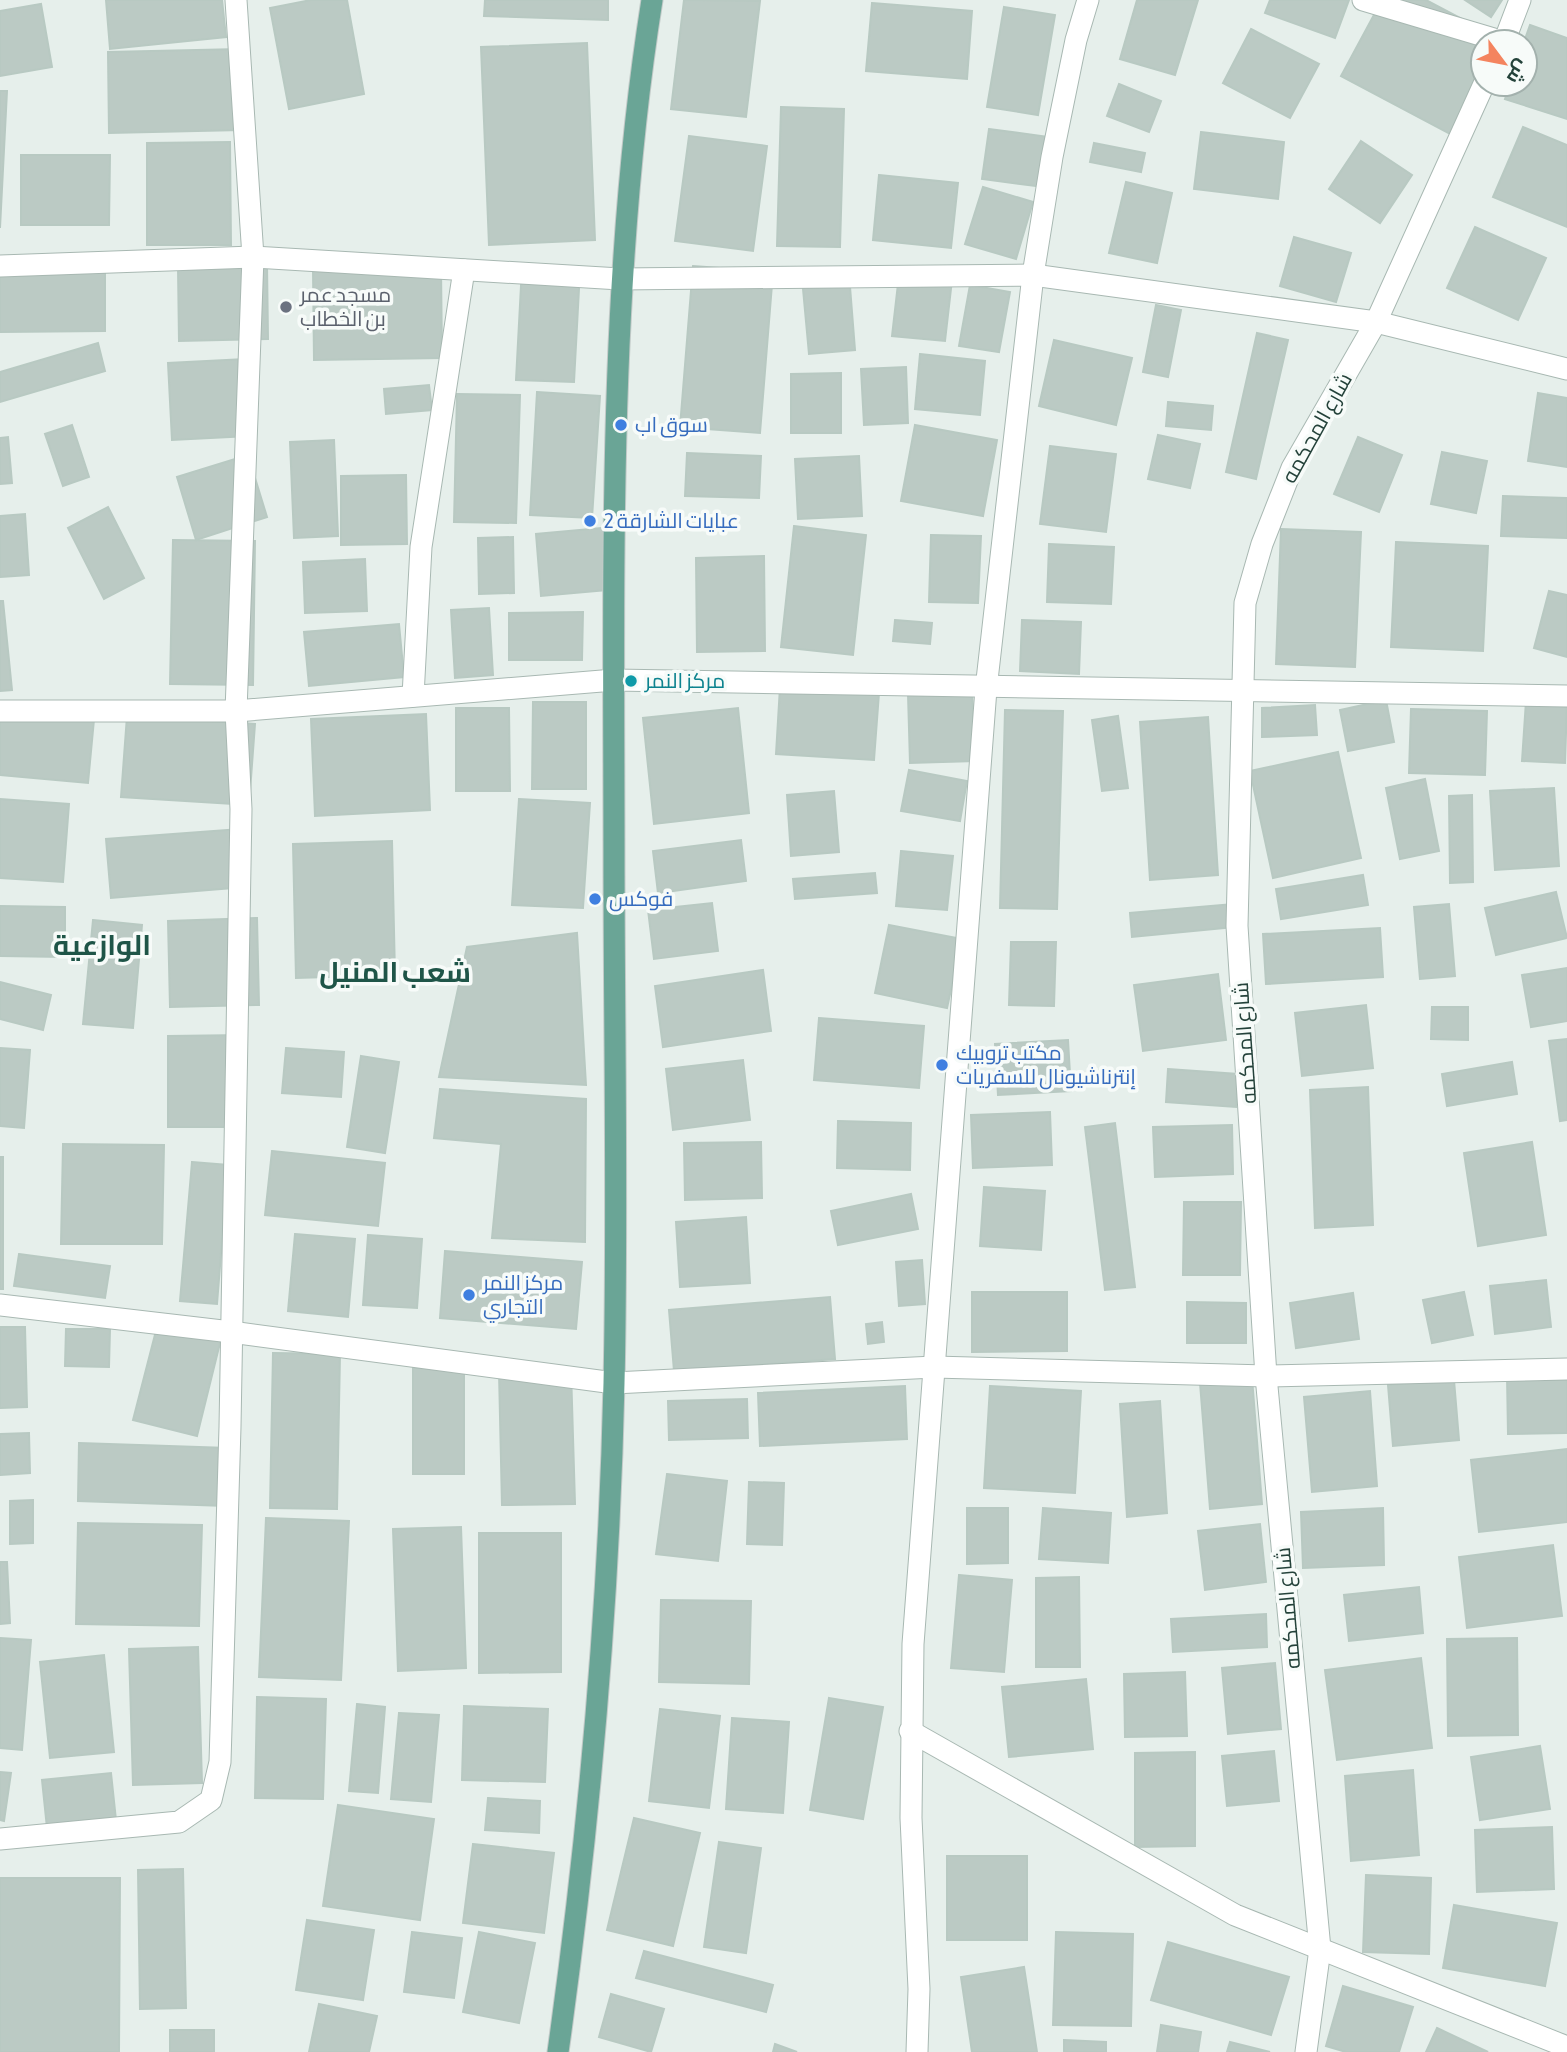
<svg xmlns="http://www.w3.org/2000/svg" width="1567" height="2052" font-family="'Asap Condensed',Cairo,sans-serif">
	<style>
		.building { fill: #bbcac4; stroke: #b8c9c2; stroke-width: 2 }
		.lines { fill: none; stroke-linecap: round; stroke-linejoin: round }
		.street-casing { stroke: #a8b8b2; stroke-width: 23 }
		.primary-casing { stroke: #c2cac8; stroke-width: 23 }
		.street { stroke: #fff; stroke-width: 21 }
		.primary { stroke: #6aa596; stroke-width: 21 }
		.worship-dot { fill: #6b7280; stroke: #f7fbf9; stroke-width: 2.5 }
		.shop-dot { fill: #3f7fe0; stroke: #f7fbf9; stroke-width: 2.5 }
		.culture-dot { fill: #0f9aa8; stroke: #f7fbf9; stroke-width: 2.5 }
		.labels { text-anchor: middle; stroke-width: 7; stroke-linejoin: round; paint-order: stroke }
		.worship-label { font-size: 21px; fill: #5b616d; stroke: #f7fbf9; text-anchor: start }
		.shop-label { font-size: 21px; fill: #366cbe; stroke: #f7fbf9; text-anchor: start }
		.street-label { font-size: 21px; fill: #24423a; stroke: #f7fbf9 }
		.culture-label { font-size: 21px; fill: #0d838f; stroke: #f7fbf9; text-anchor: start }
		.district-label { font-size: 28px; font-weight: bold; fill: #1f5548; stroke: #f7fbf9 }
	</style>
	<rect width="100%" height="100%" fill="#e6efeb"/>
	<!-- building -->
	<g class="building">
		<path d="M106 0H222L226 37 110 49Z"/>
		<path d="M311 0H347L364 94 289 109 270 8Z"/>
		<path d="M485 0H608V20L484 16Z"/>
		<path d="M684 0 760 1 746 117 671 109Z"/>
		<path d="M1137 0H1198L1175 75 1120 59Z"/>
		<path d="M1270 0H1349L1335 38 1265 13Z"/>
		<path d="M1382 0H1426L1502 40 1483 42V76L1452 135 1341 76Z"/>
		<path d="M1465 0H1502L1491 17Z"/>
		<path d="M872 3 972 11 967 79 866 71Z"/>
		<path d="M41 4 52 67 0 76V11Z"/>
		<path d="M1004 7 1055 15 1038 115 987 107Z"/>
		<path d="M1530 25 1567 38V119L1505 99 1510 84H1525L1524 42Z"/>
		<path d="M1251 29 1319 64 1290 118 1223 83Z"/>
		<path d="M587 43 595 240 489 245 481 47Z"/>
		<path d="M240 49 241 130 109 133 108 52Z"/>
		<path d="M1119 84 1161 101 1149 132 1107 116Z"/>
		<path d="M0 91H7L0 228Z"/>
		<path d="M781 107 844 109 840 247 777 246Z"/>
		<path d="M1523 127 1567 145V227L1493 197Z"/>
		<path d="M989 129 1049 137 1043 187 982 179Z"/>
		<path d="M1201 132 1284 142 1278 199 1194 189Z"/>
		<path d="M689 136 767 146 753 251 675 241Z"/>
		<path d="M1361 141 1412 175 1380 223 1329 189Z"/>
		<path d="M230 142 231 245H147V143Z"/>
		<path d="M1094 143 1145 153 1141 172 1090 162Z"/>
		<path d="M21 155H110L109 225H21Z"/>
		<path d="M879 175 958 183 951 248 873 240Z"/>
		<path d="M1126 182 1172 193 1157 263 1109 253Z"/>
		<path d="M983 187 1033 202 1016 259 965 244Z"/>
		<path d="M1475 227 1546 258 1518 320 1447 288Z"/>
		<path d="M1294 237 1351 253 1336 302 1280 286Z"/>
		<path d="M267 264 268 339 179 341 178 267Z"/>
		<path d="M693 266 773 272 760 433 680 427Z"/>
		<path d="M441 267 442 358 314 360 313 269Z"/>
		<path d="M522 267 580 270 574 382 516 380Z"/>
		<path d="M105 271V331L0 332V272Z"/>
		<path d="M849 274 855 350 809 354 802 278Z"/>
		<path d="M899 275 952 280 945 341 892 336Z"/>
		<path d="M970 285 1010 292 999 352 959 346Z"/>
		<path d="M1156 305 1181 310 1168 377 1143 372Z"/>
		<path d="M1257 333 1288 340 1256 479 1226 472Z"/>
		<path d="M1054 340 1132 358 1116 425 1039 406Z"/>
		<path d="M98 343 105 371 0 402V372Z"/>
		<path d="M920 354 985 361 980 415 915 409Z"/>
		<path d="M245 359 249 436 172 440 168 363Z"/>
		<path d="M906 367 908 423 864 425 861 369Z"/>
		<path d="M841 373V433H791V374Z"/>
		<path d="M429 385 432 410 386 414 384 389Z"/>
		<path d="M537 392 600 396 592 518 530 515Z"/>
		<path d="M1538 393 1567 398V467L1528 461Z"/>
		<path d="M457 394 520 395 516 523 454 522Z"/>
		<path d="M1168 402 1213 406 1211 430 1166 426Z"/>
		<path d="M72 425 89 477 63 486 45 434Z"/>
		<path d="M915 425 997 440 983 516 901 501Z"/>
		<path d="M1158 435 1200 444 1190 488 1148 479Z"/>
		<path d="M8 437 12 483 0 484V438Z"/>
		<path d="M1358 437 1402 455 1379 512 1334 494Z"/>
		<path d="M334 440 338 536 294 538 290 442Z"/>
		<path d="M1050 446 1116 454 1106 532 1040 524Z"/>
		<path d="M1442 452 1487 461 1476 513 1431 504Z"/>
		<path d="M687 453 761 456 759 498 685 496Z"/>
		<path d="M248 455 267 517 196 540 177 477Z"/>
		<path d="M859 456 862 516 798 519 795 459Z"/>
		<path d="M406 475 407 544 341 545V476Z"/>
		<path d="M1503 496 1567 498V538L1501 536Z"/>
		<path d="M108 507 144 578 104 599 68 528Z"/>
		<path d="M25 514 29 575 0 577V516Z"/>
		<path d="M794 526 866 535 853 655 781 647Z"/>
		<path d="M612 527 618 589 541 596 536 534Z"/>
		<path d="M1281 529 1361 532 1355 667 1276 664Z"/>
		<path d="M931 535 981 536 978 603 929 602Z"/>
		<path d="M513 537 514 593 479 594 478 538Z"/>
		<path d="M173 540 255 541 253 685 170 684Z"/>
		<path d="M1396 542 1488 546 1483 651 1391 647Z"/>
		<path d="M1049 544 1114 547 1111 604 1047 602Z"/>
		<path d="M764 556 765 651 697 652 696 558Z"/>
		<path d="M365 559 367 611 305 613 303 562Z"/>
		<path d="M1549 591 1567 595V657L1534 648Z"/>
		<path d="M0 601H3L12 690 0 691Z"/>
		<path d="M489 608 493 675 455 678 451 610Z"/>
		<path d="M583 612 582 660H509V613Z"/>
		<path d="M895 620 932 623 930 644 893 641Z"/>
		<path d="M1022 620 1081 622 1079 674 1020 671Z"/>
		<path d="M399 624 404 677 309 686 304 632Z"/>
		<path d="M780 687 879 693 874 760 776 754Z"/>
		<path d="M972 691 975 761 910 763 908 694Z"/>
		<path d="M1386 700 1394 742 1348 751 1340 710Z"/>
		<path d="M0 701 95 709 88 783 0 775Z"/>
		<path d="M1526 701 1567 703 1565 763 1522 761Z"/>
		<path d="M533 702H586V789H532Z"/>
		<path d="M1315 705 1317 735 1262 737V708Z"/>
		<path d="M456 708H509L510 791H456Z"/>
		<path d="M738 708 749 813 654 824 643 718Z"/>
		<path d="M1411 709 1487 711 1485 775 1409 773Z"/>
		<path d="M1005 710 1063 711 1057 909 1000 908Z"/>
		<path d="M426 714 430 810 315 816 311 719Z"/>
		<path d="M127 716 255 724 249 805 121 797Z"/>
		<path d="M1118 716 1128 788 1102 791 1092 720Z"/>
		<path d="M1208 717 1218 875 1150 880 1140 722Z"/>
		<path d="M1338 752 1361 858 1273 878 1250 771Z"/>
		<path d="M909 770 967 781 960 821 901 811Z"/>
		<path d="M1425 779 1439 851 1400 859 1386 788Z"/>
		<path d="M1554 788 1559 866 1495 870 1490 791Z"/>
		<path d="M834 791 839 852 791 856 787 795Z"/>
		<path d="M1472 795 1473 882 1450 883 1449 796Z"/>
		<path d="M0 799 69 804 63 882 0 878Z"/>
		<path d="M519 799 590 803 583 908 512 905Z"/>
		<path d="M240 829 245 887 111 898 106 839Z"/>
		<path d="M741 840 746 881 658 893 653 851Z"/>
		<path d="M392 841 395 975 296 978 293 844Z"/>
		<path d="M901 851 953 856 947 910 896 906Z"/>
		<path d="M875 873 877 893 795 899 793 879Z"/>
		<path d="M1363 875 1368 905 1281 919 1276 889Z"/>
		<path d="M1556 892 1567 938 1496 955 1485 908Z"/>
		<path d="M712 903 718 951 654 959 648 910Z"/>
		<path d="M1233 904 1234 927 1132 937 1130 913Z"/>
		<path d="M1449 904 1455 976 1420 979 1414 907Z"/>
		<path d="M0 906 65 907V957L0 956Z"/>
		<path d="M257 918 259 1005 170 1007 168 921Z"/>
		<path d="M93 920 142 925 133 1028 83 1024Z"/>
		<path d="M889 925 962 939 947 1008 875 993Z"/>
		<path d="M1380 928 1383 977 1266 984 1263 934Z"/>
		<path d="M577 933 586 1085 439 1077 467 947Z"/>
		<path d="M1011 942H1056L1054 1006 1009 1005Z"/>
		<path d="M1567 968V1021L1531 1027 1522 975Z"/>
		<path d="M763 970 771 1031 663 1047 655 986Z"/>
		<path d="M1218 974 1226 1040 1143 1051 1134 985Z"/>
		<path d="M0 982 51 995 43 1030 0 1019Z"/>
		<path d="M1366 1005 1373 1068 1302 1076 1295 1013Z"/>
		<path d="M1432 1007H1468V1040L1431 1039Z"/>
		<path d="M819 1018 924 1026 919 1088 814 1080Z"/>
		<path d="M245 1035V1127H168V1036Z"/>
		<path d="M1567 1039V1120L1560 1121 1549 1041Z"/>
		<path d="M1068 1040 1071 1091 998 1095 995 1044Z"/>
		<path d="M0 1048 30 1050 24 1128 0 1126Z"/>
		<path d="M286 1048 344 1052 341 1097 282 1093Z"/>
		<path d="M361 1056 399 1062 385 1153 347 1147Z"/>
		<path d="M743 1060 750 1120 673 1130 666 1069Z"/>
		<path d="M1512 1062 1517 1094 1447 1106 1442 1074Z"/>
		<path d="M1168 1069 1238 1074 1236 1107 1166 1102Z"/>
		<path d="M1368 1087 1373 1225 1315 1228 1310 1090Z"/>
		<path d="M440 1089 586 1099 585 1242 492 1238 501 1144 434 1138Z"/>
		<path d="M1050 1112 1052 1165 973 1168 971 1115Z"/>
		<path d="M838 1121 911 1123 910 1170 837 1168Z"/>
		<path d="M1115 1123 1135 1287 1105 1290 1085 1127Z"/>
		<path d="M1232 1125 1233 1174 1155 1177 1153 1127Z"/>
		<path d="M761 1142 762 1198 685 1200 684 1143Z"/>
		<path d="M1532 1142 1546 1235 1478 1246 1464 1153Z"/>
		<path d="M63 1144 164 1145 162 1244H61Z"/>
		<path d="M272 1151 385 1163 378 1226 265 1215Z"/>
		<rect x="0" y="1157" width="3" height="132"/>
		<path d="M192 1162 228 1165 217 1304 180 1301Z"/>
		<path d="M984 1187 1045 1191 1041 1250 980 1246Z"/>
		<path d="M911 1194 918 1229 838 1245 831 1211Z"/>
		<path d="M1184 1202H1241L1240 1275H1183Z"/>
		<path d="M746 1217 750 1283 680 1287 676 1222Z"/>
		<path d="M295 1234 355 1239 348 1317 288 1311Z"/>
		<path d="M368 1235 422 1239 417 1308 363 1305Z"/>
		<path d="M445 1251 582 1262 576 1329 440 1318Z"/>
		<path d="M19 1254 110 1266 105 1298 14 1286Z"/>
		<path d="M922 1260 925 1304 899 1306 896 1262Z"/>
		<path d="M1546 1280 1551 1327 1495 1334 1490 1286Z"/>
		<path d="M972 1292H1067V1351L972 1352Z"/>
		<path d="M1464 1292 1473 1335 1432 1343 1423 1300Z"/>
		<path d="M1353 1293 1359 1339 1296 1348 1290 1303Z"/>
		<path d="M830 1297 835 1359 674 1371 669 1310Z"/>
		<path d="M1187 1302 1246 1303V1343H1187Z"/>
		<path d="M882 1322 884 1342 868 1344 866 1324Z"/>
		<path d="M158 1323 221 1339 197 1436 133 1420Z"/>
		<path d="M0 1327H25L27 1407 0 1408Z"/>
		<path d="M66 1329H110L109 1367 65 1366Z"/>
		<path d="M273 1353 340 1354 337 1509 270 1508Z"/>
		<rect x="413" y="1368" width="51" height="106"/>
		<path d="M571 1370 575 1504 502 1505 499 1372Z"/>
		<path d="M1567 1374V1433L1508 1434 1507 1375Z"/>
		<path d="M1252 1378 1262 1504 1210 1509 1200 1383Z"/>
		<path d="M1454 1380 1459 1440 1393 1446 1388 1385Z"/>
		<path d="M905 1386 907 1439 760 1446 758 1393Z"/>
		<path d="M990 1386 1081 1391 1075 1493 984 1488Z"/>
		<path d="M1370 1391 1377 1486 1312 1492 1304 1397Z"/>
		<path d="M747 1399 748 1438 669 1440 668 1401Z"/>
		<path d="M1160 1401 1167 1513 1127 1517 1120 1404Z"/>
		<path d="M29 1433 30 1473 0 1475V1434Z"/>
		<path d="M79 1443 228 1448 226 1506 78 1501Z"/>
		<path d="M1567 1449V1522L1479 1532 1471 1460Z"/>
		<path d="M667 1474 727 1481 718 1561 656 1554Z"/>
		<path d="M749 1482 784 1483 782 1545 747 1544Z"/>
		<path d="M33 1500V1543L10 1544V1501Z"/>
		<path d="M967 1508H1008V1563L967 1564Z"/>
		<path d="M1043 1508 1111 1513 1108 1563 1039 1559Z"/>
		<path d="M1383 1508 1384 1565 1303 1568 1301 1512Z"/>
		<path d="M266 1518 349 1521 341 1680 259 1677Z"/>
		<path d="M78 1523 202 1525 199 1626 76 1624Z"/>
		<path d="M1260 1524 1266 1582 1205 1590 1198 1531Z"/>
		<path d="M461 1527 466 1668 398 1671 393 1529Z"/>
		<path d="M479 1533H561V1672L479 1673Z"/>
		<path d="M1553 1545 1562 1616 1467 1628 1459 1557Z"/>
		<path d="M0 1562H7L10 1623 0 1624Z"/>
		<path d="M959 1575 1012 1580 1004 1672 951 1668Z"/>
		<path d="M1079 1577 1080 1667H1036V1578Z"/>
		<path d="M1419 1587 1423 1633 1349 1641 1344 1595Z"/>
		<path d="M661 1600 751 1601 749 1684 659 1682Z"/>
		<path d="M1266 1614 1267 1647 1173 1652 1171 1619Z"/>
		<path d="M0 1638 31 1640 22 1750 0 1748Z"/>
		<path d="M1517 1638 1518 1735 1448 1736 1447 1639Z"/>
		<path d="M198 1647 202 1783 133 1785 129 1649Z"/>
		<path d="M104 1655 114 1752 50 1758 40 1662Z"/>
		<path d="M1421 1658 1432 1748 1337 1760 1325 1670Z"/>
		<path d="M1275 1663 1281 1729 1228 1734 1222 1668Z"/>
		<path d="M1185 1672 1187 1736 1125 1737 1124 1674Z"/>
		<path d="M1086 1679 1093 1749 1009 1757 1002 1687Z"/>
		<path d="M257 1697 326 1699 323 1799 255 1798Z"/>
		<path d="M829 1698 883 1707 863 1819 810 1810Z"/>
		<path d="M357 1704 385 1707 378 1793 349 1791Z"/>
		<path d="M464 1706 548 1709 545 1782 462 1780Z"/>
		<path d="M660 1709 720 1716 709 1808 649 1801Z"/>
		<path d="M399 1713 439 1715 431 1802 391 1799Z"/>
		<path d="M732 1718 789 1722 783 1813 726 1809Z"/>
		<path d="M1540 1746 1550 1809 1480 1820 1471 1757Z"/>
		<path d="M1274 1751 1279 1801 1227 1806 1222 1756Z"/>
		<path d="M1195 1752V1846L1135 1847V1753Z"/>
		<path d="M1413 1770 1419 1855 1351 1861 1345 1776Z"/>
		<path d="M0 1772 11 1773 4 1821 0 1820Z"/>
		<path d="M111 1773 116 1820 47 1828 42 1780Z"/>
		<path d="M488 1798 540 1801 539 1833 485 1830Z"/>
		<path d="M338 1805 434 1819 420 1920 323 1906Z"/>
		<path d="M634 1818 700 1833 673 1946 607 1930Z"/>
		<path d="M1552 1827 1554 1889 1477 1892 1475 1830Z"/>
		<path d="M719 1842 761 1848 746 1953 704 1947Z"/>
		<path d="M473 1844 554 1853 544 1933 463 1923Z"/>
		<rect x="947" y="1856" width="80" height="84"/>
		<path d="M183 1869 186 2008 140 2009 138 1870Z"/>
		<path d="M1366 1875 1431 1878 1429 1954 1363 1952Z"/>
		<path d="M0 1878H120L119 2052H0Z"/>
		<path d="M1454 1905 1557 1923 1545 1986 1443 1968Z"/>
		<path d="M307 1920 374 1930 363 2000 296 1990Z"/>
		<path d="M412 1932 462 1938 454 1998 404 1992Z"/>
		<path d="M479 1932 535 1943 519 2023 463 2012Z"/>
		<path d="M1056 1932 1133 1934 1131 2026 1053 2025Z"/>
		<path d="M1168 1942 1289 1977 1271 2035 1151 2000Z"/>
		<path d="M644 1951 773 1985 766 2012 636 1978Z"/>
		<path d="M1024 1967 1037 2052H972L961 1977Z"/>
		<path d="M1343 1986 1413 2007 1399 2052H1346L1326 2046Z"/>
		<path d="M611 1994 664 2009 651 2052 599 2037Z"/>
		<path d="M319 2004 377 2016 369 2052H309Z"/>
		<path d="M1161 2025 1201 2032 1198 2052H1157Z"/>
		<path d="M1437 2028 1488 2052H1426Z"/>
		<rect x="170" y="2030" width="44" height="22"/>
		<path d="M1064 2040 1106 2042V2052H1064Z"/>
		<path d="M1230 2042 1270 2052H1227Z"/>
		<path d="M775 2044 797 2052H773Z"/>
	</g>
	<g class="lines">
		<defs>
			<g id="street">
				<path d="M1363 0 1504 42"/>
				<path d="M1504 42 1520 0"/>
				<path d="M0 266 253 257 620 279 1033 275 1376 322 1567 369"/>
				<path d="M413 696 421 547 464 270"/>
				<path d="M0 711H236L614 680 1567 696"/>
				<path d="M0 1305 231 1332 614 1383 934 1367 1266 1376 1567 1369"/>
				<path d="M910 1731 1235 1915 1567 2047"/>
				<path d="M0 1839 179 1822 211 1800 220 1762 230 1427 241 809 236 711 253 257 236 0"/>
				<path d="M917 2052 919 1989 911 1818 913 1644 986 689 1033 275 1052 157 1076 40 1088 0"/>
				<path d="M1306 2052 1320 1949 1266 1376 1237 926 1245 603 1262 544 1292 468 1376 322 1484 84"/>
			</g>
			<path id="primary" d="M558 2052C589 1831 609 1606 614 1383 618 1207 614 1031 614 856 614 571 607 282 652 0"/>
		</defs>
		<!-- street casing -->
		<use href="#street" class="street-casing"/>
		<!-- primary casing -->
		<use href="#primary" class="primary-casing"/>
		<!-- street -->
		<use href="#street" class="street"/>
		<!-- primary -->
		<use href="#primary" class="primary"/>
	</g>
	<!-- markers -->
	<circle class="worship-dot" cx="286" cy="307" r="7"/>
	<g class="shop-dot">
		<circle cx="621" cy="425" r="7"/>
		<circle cx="590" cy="521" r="7"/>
		<circle cx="595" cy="899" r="7"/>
		<circle cx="942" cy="1065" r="7"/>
		<circle cx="469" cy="1295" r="7"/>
	</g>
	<circle class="culture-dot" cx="631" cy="681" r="7"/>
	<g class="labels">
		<!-- worship labels -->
		<g class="worship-label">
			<text x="300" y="302">مسجد عمر<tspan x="300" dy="24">بن الخطاب</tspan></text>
		</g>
		<!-- shop labels -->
		<g class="shop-label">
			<text x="635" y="432">سوق اب</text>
			<text x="604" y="528">عبايات الشارقة 2</text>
			<text x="609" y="906">فوكس</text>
			<text x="956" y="1060">مكتب تروبيك<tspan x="956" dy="24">إنترناشيونال للسفريات</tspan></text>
			<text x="483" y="1290">مركز النمر<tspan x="483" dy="24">التجاري</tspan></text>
		</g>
		<!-- street labels -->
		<g class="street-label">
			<text transform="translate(1317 428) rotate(-61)" y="7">شارع المحكمه</text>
			<text transform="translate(1245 1043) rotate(-94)" y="7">شارع المحكمه</text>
			<text transform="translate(1288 1608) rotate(-95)" y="7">شارع المحكمه</text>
		</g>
		<!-- culture labels -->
		<g class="culture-label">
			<text x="645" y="688">مركز النمر</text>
		</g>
		<!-- district labels -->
		<g class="district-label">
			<text x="102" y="955">الوازعية</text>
			<text x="395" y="982">شعب المنيل</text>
		</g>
	</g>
	<!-- north arrow -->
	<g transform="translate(1504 63) rotate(122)"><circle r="33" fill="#f7fbf9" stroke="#a3b1ad" stroke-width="2"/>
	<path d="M0-5L12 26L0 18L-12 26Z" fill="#f4845f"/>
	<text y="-10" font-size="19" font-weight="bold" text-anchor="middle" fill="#24423a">ش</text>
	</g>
</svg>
